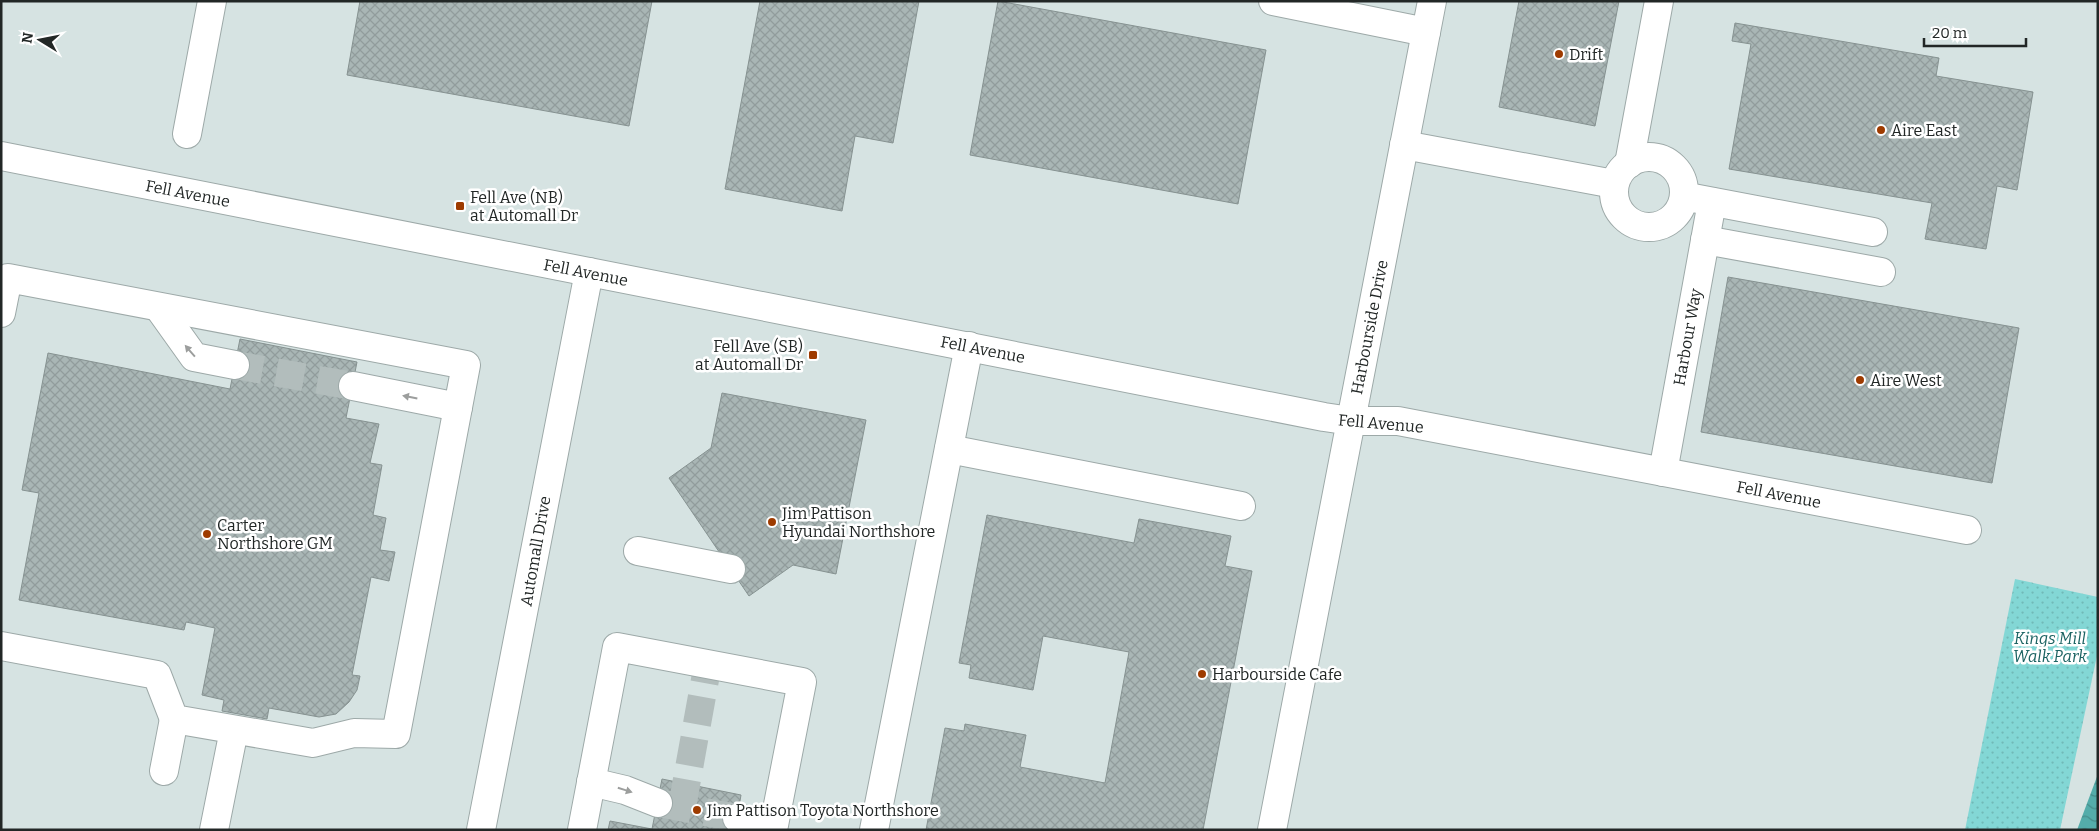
<svg xmlns="http://www.w3.org/2000/svg" width="2099" height="831" font-family="Bitter,serif">
	<style>
		.park { fill: url(#park-dots) }
		.water { fill: url(#water-waves) }
		.building { fill: url(#building-cross-hatch); stroke: #869291 }
		.lines { fill: none; stroke-linecap: round; stroke-linejoin: round }
		.minor-tunnel { stroke: #b2bdbc; stroke-width: 28; stroke-dasharray: 28 14; stroke-linecap: butt }
		.minor-casing { stroke: #9da9a8; stroke-width: 30 }
		.minor { stroke: #fff; stroke-width: 28 }
		.oneway { fill: #9c9e9d }
		.poi-dot { fill: #9e3b00; stroke: #fff; stroke-width: 2 }
		.labels { text-anchor: middle; stroke-width: 5; stroke-linejoin: round; paint-order: stroke }
		.poi-label { font-size: 16px; fill: #222726; stroke: #fff; text-anchor: start }
		.street-label { font-size: 16px; fill: #222726; stroke: #fff }
		.park-label { font-size: 16px; font-style: italic; fill: #1b6362; stroke: #fff }
	</style>
	<defs>
		<pattern id="park-dots" width="8" height="8" patternUnits="userSpaceOnUse" patternTransform="scale(1.25)"><rect width="8" height="8" fill="#83d7d5"/><path d="M2 2h.1M6 6h.1" fill="none" stroke="#71b9b7" stroke-width="1.8" stroke-linecap="round"/></pattern>
		<pattern id="water-waves" width="16" height="10" patternUnits="userSpaceOnUse" patternTransform="scale(1.25)"><rect width="16" height="10" fill="#54acaa"/><path d="M0 5q4-4 8 0t8 0" fill="none" stroke="#458c8a"/></pattern>
		<pattern id="building-cross-hatch" width="8" height="8" patternUnits="userSpaceOnUse" patternTransform="scale(1.25)"><rect width="8" height="8" fill="#a9b6b5"/><path d="M0 0l8 8M0 8l8-8" fill="none" stroke="#919c9c"/></pattern>
	</defs>
	<rect width="100%" height="100%" fill="#d6e3e2"/>
	<!-- park -->
	<path class="park" d="M2015 579 2098 597V651L2060 830H1965Z"/>
	<!-- water -->
	<path class="water" d="M2098 774V830H2077Z"/>
	<!-- building -->
	<g class="building">
		<path d="M360 1H652L629 126 347 75Z"/>
		<path d="M760 1H919L893 143 855 136 842 211 725 189Z"/>
		<path d="M998 1 1266 50 1238 204 970 155Z"/>
		<path d="M1519 1H1619L1595 126 1499 107Z"/>
		<path d="M1735 23 1939 58 1936 76 2033 92 2017 190 1997 186 1986 249 1925 239 1932 203 1729 169 1751 44 1732 41Z"/>
		<path d="M1728 277 2019 328 1992 483 1701 432Z"/>
		<path d="M240 339 357 362 346 418 379 424 370 463 382 465 373 515 386 518 380 550 395 552 389 581 371 577 352 675 360 676 357 690 349 702 336 714 319 717 269 708 267 719 222 711 224 700 202 695 215 628 186 622 184 630 19 600 39 493 22 490 48 353 230 389Z"/>
		<path d="M722 393 866 420 836 574 793 565 749 596 669 478 711 448Z"/>
		<path d="M987 515 1134 543 1139 519 1231 536 1225 566 1252 571 1203 830H926L945 728 964 731 965 724 1026 735 1020 767 1105 783 1129 652 1043 636 1033 690 969 678 971 665 959 663Z"/>
		<path d="M662 779 741 795 735 830H608L610 821 652 829Z"/>
	</g>
	<g class="lines">
		<!-- minor-tunnel -->
		<g class="minor-tunnel">
			<path d="M235 365 353 386"/>
			<path d="M664 804 737 818"/>
			<path d="M682 807 708 663"/>
		</g>
		<defs>
			<g id="minor">
				<path d="M1273 1 1426 32"/>
				<path d="M187 134 212 1"/>
				<path d="M1404 145 1614 184"/>
				<path d="M1 156 1324 417 1351 421H1398L1967 530"/>
				<circle cx="1649" cy="192" r="35"/>
				<path d="M1629 164 1659 1"/>
				<path d="M1693 198 1873 232"/>
				<path d="M1705 240 1881 272"/>
				<path d="M159 308 194 357 235 365"/>
				<path d="M1 313 8 278 466 365 396 734 354 733 313 743 174 719 157 675 1 646"/>
				<path d="M353 386 458 407"/>
				<path d="M949 449 1241 506"/>
				<path d="M1663 472 1712 202"/>
				<path d="M638 551 731 569"/>
				<path d="M164 771 174 719"/>
				<path d="M591 782 625 790 658 803"/>
				<path d="M214 830 234 730"/>
				<path d="M481 830 589 272"/>
				<path d="M582 830 617 647 802 682 774 825 737 818"/>
				<path d="M874 830 969 346"/>
				<path d="M1272 830 1432 1"/>
			</g>
		</defs>
		<!-- minor casing -->
		<use href="#minor" class="minor-casing"/>
		<!-- minor -->
		<use href="#minor" class="minor"/>
	</g>
	<!-- one-way arrows -->
	<defs><path id="oneway-solid" d="M-6-.8H1V-3.2L6.5 0L1 3.2V.8H-6Z" transform="scale(1.25)"/></defs>
	<g class="oneway">
		<use href="#oneway-solid" transform="translate(190 351) rotate(-131)"/>
		<use href="#oneway-solid" transform="translate(410 397) rotate(-169)"/>
		<use href="#oneway-solid" transform="translate(625 790) rotate(17)"/>
	</g>
	<!-- markers -->
	<g class="poi-dot">
		<circle cx="1559" cy="54" r="5"/>
		<circle cx="1881" cy="130" r="5"/>
		<rect x="455" y="201" width="10" height="10" rx="2.5"/>
		<rect x="808" y="350" width="10" height="10" rx="2.5"/>
		<circle cx="1860" cy="380" r="5"/>
		<circle cx="772" cy="522" r="5"/>
		<circle cx="207" cy="534" r="5"/>
		<circle cx="1202" cy="674" r="5"/>
		<circle cx="697" cy="810" r="5"/>
	</g>
	<g class="labels">
		<!-- poi labels -->
		<g class="poi-label">
			<text x="1569" y="60">Drift</text>
			<text x="1891" y="136">Aire East</text>
			<text x="470" y="203">Fell Ave (NB)<tspan x="470" dy="18">at Automall Dr</tspan></text>
			<text x="803" y="352" text-anchor="end">Fell Ave (SB)<tspan x="803" dy="18">at Automall Dr</tspan></text>
			<text x="1870" y="386">Aire West</text>
			<text x="782" y="519">Jim Pattison<tspan x="782" dy="18">Hyundai Northshore</tspan></text>
			<text x="217" y="531">Carter<tspan x="217" dy="18">Northshore GM</tspan></text>
			<text x="1212" y="680">Harbourside Cafe</text>
			<text x="707" y="816">Jim Pattison Toyota Northshore</text>
		</g>
		<!-- street labels -->
		<g class="street-label">
			<text transform="translate(188 193) rotate(11)" y="6">Fell Avenue</text>
			<text transform="translate(586 272) rotate(11)" y="6">Fell Avenue</text>
			<text transform="translate(1369 327) rotate(-79)" y="6">Harbourside Drive</text>
			<text transform="translate(1687 337) rotate(-80)" y="6">Harbour Way</text>
			<text transform="translate(983 349) rotate(11)" y="6">Fell Avenue</text>
			<text transform="translate(1381 423) rotate(5)" y="6">Fell Avenue</text>
			<text transform="translate(1779 494) rotate(11)" y="6">Fell Avenue</text>
			<text transform="translate(535 551) rotate(-80)" y="6">Automall Drive</text>
		</g>
		<!-- park labels -->
		<g class="park-label">
			<text x="2050" y="644">Kings Mill<tspan x="2050" dy="18">Walk Park</tspan></text>
		</g>
	</g>
	<!-- border -->
	<rect width="2099" height="831" fill="none" stroke="#222726" stroke-width="5"/>
	<!-- north arrow -->
	<g transform="translate(40 40) rotate(280)" stroke="#ffffff" stroke-width="4" paint-order="stroke">
	<path d="M0-4L9 19L0 12L-9 19Z" fill="#222726"/>
	<text y="-8" font-size="14" font-weight="bold" text-anchor="middle" fill="#222726">N</text>
	</g>
	<!-- scale -->
	<path d="M1924 38v8h102v-8" fill="none" stroke="#222726" stroke-width="2.5"/>
	<text x="1932" y="38" font-size="15" fill="#222726" stroke="#ffffff" stroke-width="4" paint-order="stroke">20 m</text>
</svg>
